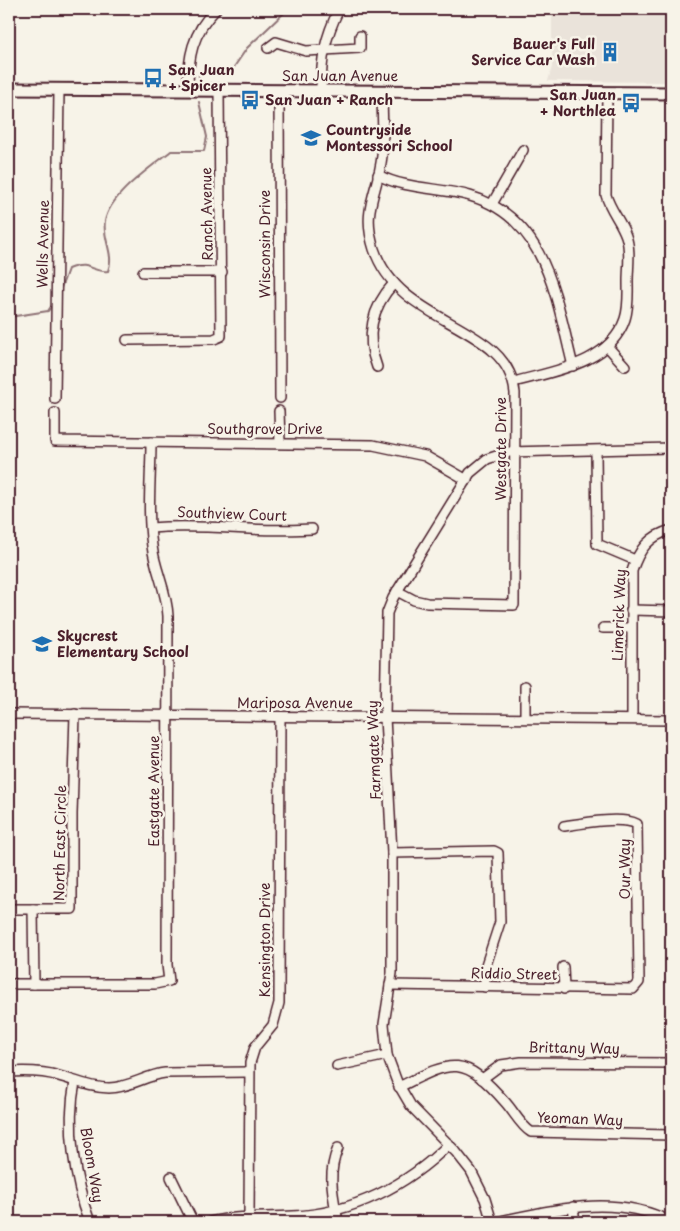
<svg xmlns="http://www.w3.org/2000/svg" width="680" height="1231" font-family="'Playpen Sans',sans-serif">
	<style>
		.built { fill: #eae3da }
		.lines { fill: none; stroke-linecap: round; stroke-linejoin: round }
		.stream { stroke: #8e7275; stroke-width: 2 }
		.minor-casing { stroke: #4a1f2b; stroke-width: 12 }
		.major-casing { stroke: #4a1f2b; stroke-width: 15 }
		.minor { stroke: #f7f3e8; stroke-width: 9 }
		.major { stroke: #f7f3e8; stroke-width: 11 }
		.labels { text-anchor: middle; stroke-width: 5; stroke-linejoin: round; paint-order: stroke }
		.poi-label { font-size: 14px; font-weight: bold; fill: #4a1f2b; stroke: #f7f3e8; text-anchor: start }
		.street-label { font-size: 14px; fill: #4a1f2b; stroke: #f7f3e8 }
	</style>
	<rect width="100%" height="100%" fill="#f7f3e8"/>
	<filter id="ink" filterUnits="userSpaceOnUse"><feTurbulence type="fractalNoise" baseFrequency=".02" numOctaves="2"/><feDisplacementMap in="SourceGraphic" scale="10" xChannelSelector="R" yChannelSelector="G"/><feConvolveMatrix kernelMatrix="1 2 1 2 8 2 1 2 1" color-interpolation-filters="sRGB"/></filter>
	<g filter="url(#ink)">
		<!-- built -->
		<path class="built" d="M552 9H671V82L548 81 552 67Z"/>
		<g class="lines">
			<!-- stream -->
			<g class="stream">
				<path d="M199 79V74L207 70H232L247 48 288 9"/>
				<path d="M60 291 68 269C91 260 90 273 108 271 115 254 102 239 105 221 110 194 150 168 171 151H204L207 137 199 102"/>
				<path d="M9 317 48 311 52 305"/>
			</g>
			<defs>
				<g id="minor">
					<path d="M268 48 276 42 306 51 360 48V36"/>
					<path d="M188 90C188 57 192 33 216 9"/>
					<path d="M279 91 280 398"/>
					<path d="M321 91C321 58 325 38 339 9"/>
					<path d="M382 91C382 113 384 135 382 156 378 193 361 209 374 249 400 327 508 322 515 393L514 605 427 603 414 600 397 591"/>
					<path d="M378 175C407 190 439 187 470 196 547 218 556 299 573 366"/>
					<path d="M492 204 523 150"/>
					<path d="M143 272H222"/>
					<path d="M127 340 214 339 221 336 219 91"/>
					<path d="M607 346 625 366"/>
					<path d="M377 367C365 336 372 307 394 283"/>
					<path d="M514 382C553 371 610 364 625 319 629 307 628 294 628 281 628 267 631 250 626 236 621 221 610 210 606 195L607 93"/>
					<path d="M55 399 59 90"/>
					<path d="M279 411 280 443"/>
					<path d="M55 413V441L373 445 425 456 467 480"/>
					<path d="M596 451 597 544 635 560"/>
					<path d="M151 528C205 523 258 533 312 529"/>
					<path d="M631 610 671 611"/>
					<path d="M603 628H631"/>
					<path d="M9 714 671 720"/>
					<path d="M525 718V686"/>
					<path d="M632 719V571C639 549 649 536 671 530"/>
					<path d="M392 853 494 851 498 853 500 922 485 968V987"/>
					<path d="M9 909H72V814L75 714"/>
					<path d="M33 909 34 984"/>
					<path d="M563 967 564 989"/>
					<path d="M9 984H155L169 981 167 965 168 616C167 591 155 570 152 546 147 512 151 476 151 442"/>
					<path d="M390 985 633 989 639 982 637 824C621 816 583 823 564 826"/>
					<path d="M337 1066 387 1055"/>
					<path d="M9 1072C26 1071 43 1071 59 1076 76 1081 92 1088 109 1088 129 1088 146 1075 165 1073L249 1072"/>
					<path d="M482 1079 501 1065 521 1062 671 1063"/>
					<path d="M75 1082C66 1127 74 1179 90 1222"/>
					<path d="M399 1087C453 1060 463 1054 506 1103 514 1112 521 1126 531 1132L671 1135"/>
					<path d="M338 1148C327 1174 333 1195 338 1222"/>
					<path d="M171 1177 193 1222"/>
					<path d="M573 1207 575 1222"/>
					<path d="M249 1216 250 1063 255 1047 273 1025 279 1003 280 717"/>
					<path d="M210 1222C238 1215 265 1218 293 1216 352 1214 408 1185 449 1144"/>
					<path d="M492 1222 485 1199 471 1171 456 1152 411 1106 397 1082 387 1055 384 1024 392 973V853L385 717 387 613 393 598 470 473 487 459 509 452 671 448"/>
					<path d="M496 1222C554 1210 615 1193 671 1222"/>
				</g>
				<path id="major" d="M9 89 671 93"/>
			</defs>
			<!-- minor casing -->
			<use href="#minor" class="minor-casing"/>
			<!-- major casing -->
			<use href="#major" class="major-casing"/>
			<!-- minor -->
			<use href="#minor" class="minor"/>
			<!-- major -->
			<use href="#major" class="major"/>
		</g>
	</g>
	<!-- icons -->
	<defs>
		<symbol id="building-bare" viewBox="-9 -9 18 18"><path d="M-4-6H4V6H1V3H-1V6H-4ZM-2.5-4.3h1.7v1.8h-1.7ZM.8-4.3h1.7v1.8H.8ZM-2.5-1h1.7V.8h-1.7ZM.8-1h1.7V.8H.8Z" fill="#1f6fb2" stroke="#f7f3e8" stroke-width="2.5" paint-order="stroke"/></symbol>
		<symbol id="bus-bare" viewBox="-9 -9 18 18"><path d="M-5-6H5V4H4V6H2V4H-2V6H-4V4H-5ZM-3.5-4V0h7V-4ZM-3.5 1.2v1.5H-2V1.2ZM2 1.2v1.5H3.5V1.2Z" fill="#1f6fb2" stroke="#f7f3e8" stroke-width="2.5" paint-order="stroke"/></symbol>
		<symbol id="school-bare" viewBox="-9 -9 18 18"><path d="M0-5L7-2L0 1L-7-2ZM-4 1L0 2.5L4 1V4Q0 6-4 4Z" fill="#1f6fb2" stroke="#f7f3e8" stroke-width="2.5" paint-order="stroke"/></symbol>
	</defs>
	<g fill-rule="evenodd">
		<use href="#building-bare" x="596" y="38" width="28" height="28"/>
		<use href="#bus-bare" x="139" y="64" width="28" height="28"/>
		<use href="#bus-bare" x="236" y="86" width="28" height="28"/>
		<use href="#bus-bare" x="617" y="89" width="28" height="28"/>
		<use href="#school-bare" x="297" y="124" width="28" height="28"/>
		<use href="#school-bare" x="28" y="630" width="28" height="28"/>
	</g>
	<g class="labels">
		<!-- poi labels -->
		<g class="poi-label">
			<text x="595" y="49" text-anchor="end">Bauer's Full<tspan x="595" dy="16">Service Car Wash</tspan></text>
			<text x="168" y="75">San Juan<tspan x="168" dy="16">+ Spicer</tspan></text>
			<text x="616" y="100" text-anchor="end">San Juan<tspan x="616" dy="16">+ Northlea</tspan></text>
			<text x="265" y="105">San Juan + Ranch</text>
			<text x="326" y="135">Countryside<tspan x="326" dy="16">Montessori School</tspan></text>
			<text x="57" y="641">Skycrest<tspan x="57" dy="16">Elementary School</tspan></text>
		</g>
		<!-- street labels -->
		<g class="street-label">
			<text x="340" y="81">San Juan Avenue</text>
			<text transform="translate(207 214) rotate(-91)" y="5">Ranch Avenue</text>
			<text transform="translate(43 244) rotate(-89)" y="5">Wells Avenue</text>
			<text transform="translate(265 244) rotate(-90)" y="5">Wisconsin Drive</text>
			<text x="265" y="434">Southgrove Drive</text>
			<text transform="translate(501 449) rotate(-90)" y="5">Westgate Drive</text>
			<text transform="translate(232 514) rotate(2)" y="5">Southview Court</text>
			<text transform="translate(619 615) rotate(-88)" y="5">Limerick Way</text>
			<text x="295" y="708">Mariposa Avenue</text>
			<text transform="translate(374 750) rotate(-92)" y="5">Farmgate Way</text>
			<text transform="translate(154 791) rotate(-90)" y="5">Eastgate Avenue</text>
			<text transform="translate(60 843) rotate(-89)" y="5">North East Circle</text>
			<text transform="translate(625 869) rotate(-90)" y="5">Our Way</text>
			<text transform="translate(265 940) rotate(-90)" y="5">Kensington Drive</text>
			<text transform="translate(514 974) rotate(1)" y="5">Riddio Street</text>
			<text transform="translate(574 1048) rotate(1)" y="5">Brittany Way</text>
			<text transform="translate(580 1119) rotate(2)" y="5">Yeoman Way</text>
			<text transform="translate(92 1165) rotate(80)" y="5">Bloom Way</text>
		</g>
	</g>
	<!-- margin -->
	<rect width="680" height="1231" fill="none" stroke="#f7f3e8" stroke-width="30"/>
	<rect x="15" y="15" width="650" height="1201" fill="none" stroke="#4a1f2b" stroke-width="2" filter="url(#ink)"/>
</svg>
